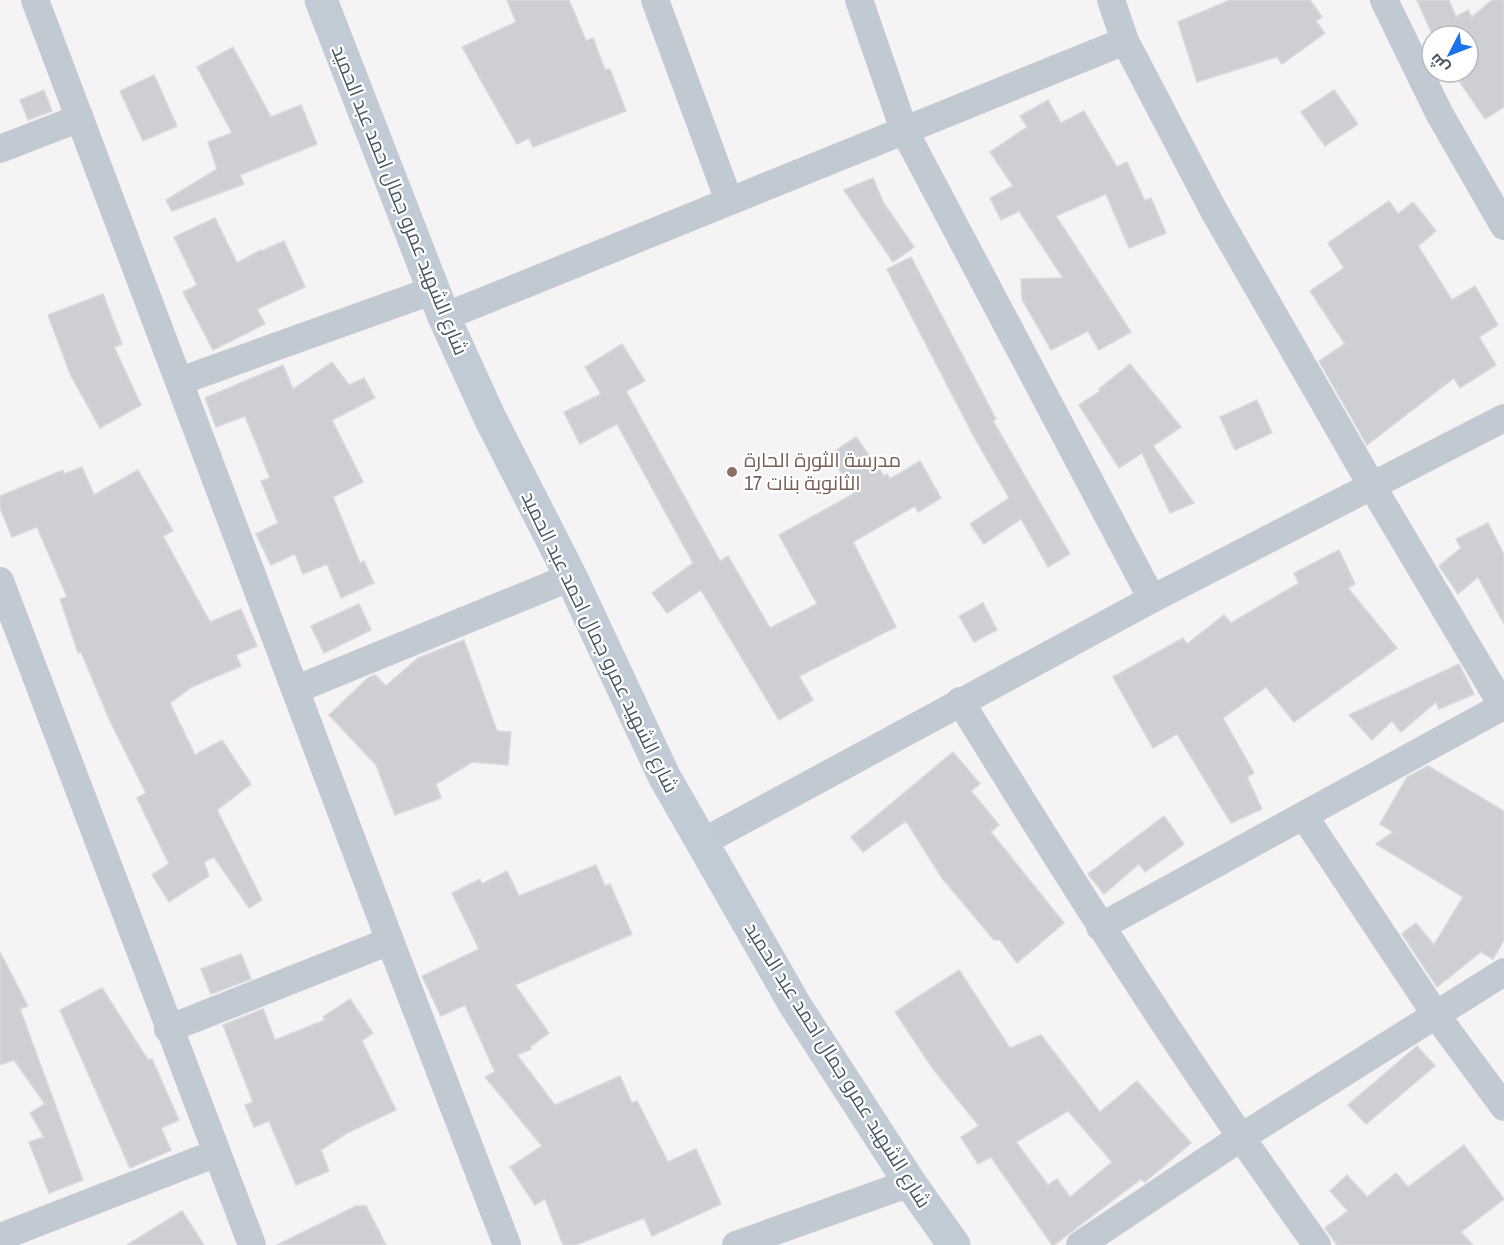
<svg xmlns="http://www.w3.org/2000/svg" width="1504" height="1245" font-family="'Archivo Narrow',Cairo,sans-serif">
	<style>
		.building { fill: #cdcfd5; stroke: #d7d9de; stroke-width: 1.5; fill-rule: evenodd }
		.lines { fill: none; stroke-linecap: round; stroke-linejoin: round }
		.street { stroke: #c1cad2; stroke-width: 28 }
		.secondary { stroke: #c1cbd6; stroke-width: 33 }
		.education-dot { fill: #8d6e63; stroke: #fff; stroke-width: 2 }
		.labels { text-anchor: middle; stroke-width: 4.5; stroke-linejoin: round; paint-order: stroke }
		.street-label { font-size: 20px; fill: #4a5661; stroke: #fff }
		.education-label { font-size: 20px; fill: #785e54; stroke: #fff; text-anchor: start }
	</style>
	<rect width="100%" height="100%" fill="#f5f3f3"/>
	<!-- building -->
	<g class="building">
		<path d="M507 0H569L586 41 593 38 605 70 610 69 626 111 533 147 529 138 517 144 462 47 516 22Z"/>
		<path d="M1230 0H1310L1322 17 1316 21 1325 33 1282 64 1277 57 1197 82 1178 22Z"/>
		<path d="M1417 0H1449L1456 17 1468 10 1472 17 1492 0H1504V107L1485 119 1453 72H1468V36H1433Z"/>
		<path d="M233 47 271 117 301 105 317 144 240 175 244 184 172 211 166 200 217 169 208 142 232 133 197 67Z"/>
		<path d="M154 75 177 126 143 141 120 91Z"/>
		<path d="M44 90 52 111 28 120 20 100Z"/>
		<path d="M1334 90 1358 124 1325 146 1301 112Z"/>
		<path d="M1048 100 1061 123 1084 111 1117 167 1127 162 1145 201 1151 198 1166 233 1129 248 1106 194 1056 216 1131 332 1099 350 1088 331 1051 350 1022 299 1021 279 1063 278 1019 211 1001 220 990 198 1013 186 990 152 1027 127 1020 116Z"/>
		<path d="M873 178 883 202 914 247 893 262 844 190Z"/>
		<path d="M1389 201 1398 214 1413 202 1436 231 1418 246 1452 300 1475 286 1498 325 1479 337 1496 365 1460 388 1454 378 1367 445 1319 361 1345 344 1310 291 1344 268 1328 243Z"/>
		<path d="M215 218 237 263 261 250 262 251 284 241 305 287 257 309 265 324 213 350 183 292 197 285 174 237Z"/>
		<path d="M911 257 996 419 993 421 1070 554 1048 567 1021 519 984 544 970 524 1009 498 973 435 887 269Z"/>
		<path d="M103 294 122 344 114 347 141 405 100 428 71 376 48 315Z"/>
		<path d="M622 344 645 381 626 391 720 561 728 556 770 628 817 604 779 535 855 493 829 455 856 437 884 476 887 474 890 479 920 461 941 498 918 512 915 506 853 542 896 627 799 676 813 700 779 720 701 590 667 613 652 593 693 563 617 424 580 444 564 412 601 394 585 367Z"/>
		<path d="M332 362 349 385 364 378 375 398 332 420 363 482 333 497 360 563 364 561 374 583 341 598 327 564 303 574 295 554 271 565 256 534 278 523 261 481 270 478 245 416 216 427 205 398 283 365 293 389Z"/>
		<path d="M1130 364 1181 427 1153 446 1194 503 1170 513 1142 453 1119 468 1079 405 1100 391 1099 389Z"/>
		<path d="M1257 400 1272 433 1235 450 1220 417Z"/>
		<path d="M82 467 94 495 138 470 173 531 163 536 210 622 241 609 257 646 236 655 241 666 192 687 170 703 195 755 222 740 251 784 217 810 262 900 249 908 214 857 204 862 209 876 169 902 152 875 169 864 137 798 146 793 110 721 81 652 78 653 60 599 67 597 37 527 12 537 0 508V496L63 470 64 474Z"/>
		<path d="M1488 523 1504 555V624L1478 577 1458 594 1439 566 1461 548 1456 539Z"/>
		<path d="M1339 550 1355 584 1348 588 1397 648 1294 722 1266 687 1223 718 1254 773 1247 777 1262 809 1231 823 1177 734 1153 748 1113 677 1183 638 1187 644 1224 615 1231 623 1299 583 1294 573Z"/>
		<path d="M983 603 997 630 974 642 959 616Z"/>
		<path d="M359 604 371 630 324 653 311 626Z"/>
		<path d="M464 640 497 731 511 732 508 765 472 762 436 784 441 798 395 815 376 765 329 715 368 678 375 675 386 686 418 658Z"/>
		<path d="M1459 664 1474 694 1439 709 1436 702 1401 732 1392 721 1372 740 1349 715Z"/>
		<path d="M953 752 980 784 971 791 999 825 991 832 1064 923 1017 963 1000 940H994L942 878 906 821 863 852 851 837Z"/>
		<path d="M1428 766 1504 811V940L1493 959 1481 952 1437 987 1402 934 1416 923 1434 945 1463 897 1376 844 1393 832 1380 824 1407 777Z"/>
		<path d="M1164 816 1184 844 1145 872 1139 864 1104 894 1088 874Z"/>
		<path d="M596 865 605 886 610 884 632 934 515 985 549 1033 530 1047 531 1049 517 1055 555 1105 620 1076 632 1103 637 1101 668 1162 696 1149 721 1204 652 1236 644 1218 576 1245H563L545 1199 535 1205 510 1167 542 1146 485 1077 495 1072 465 1005 441 1016 422 976 479 949 452 893 480 879 482 884 507 871 519 896Z"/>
		<path d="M0 952 28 1006 20 1009 83 1180 49 1193 29 1142 44 1137 30 1113 45 1104 14 1060 0 1065Z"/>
		<path d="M241 954 251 979 211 994 201 969Z"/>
		<path d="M959 970 1010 1048 1041 1035 1100 1112 1137 1081 1191 1143 1145 1182 1141 1179 1054 1245H1052L991 1157 978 1164 961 1137 979 1126 933 1069 895 1012ZM1068 1111 1112 1162 1070 1197 1057 1179 1048 1185 1016 1142Z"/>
		<path d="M102 988 148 1060 152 1059 179 1120 161 1128 171 1150 130 1168 60 1010Z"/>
		<path d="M350 999 373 1033 362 1041 396 1110 347 1133 321 1150 329 1171 296 1185 269 1121 254 1127 245 1105 253 1102 223 1025 263 1009 275 1040 325 1020 323 1017Z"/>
		<path d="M1417 1046 1435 1066 1366 1124 1348 1105Z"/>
		<path d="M1464 1145 1504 1199 1461 1232 1473 1245H1337L1325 1228 1348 1211 1330 1191 1347 1175 1367 1197 1396 1173 1408 1187Z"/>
		<path d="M356 1206H366L386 1245H277Z"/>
		<path d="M182 1211 204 1245H127Z"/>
	</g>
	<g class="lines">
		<!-- street -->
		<g class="street">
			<path d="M35 0 390 941 507 1245"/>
			<path d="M655 0 729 201"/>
			<path d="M859 0 904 130 1152 599"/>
			<path d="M1111 0 1125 41 1214 211 1372 486 1504 708"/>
			<path d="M1384 0 1439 113 1504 226"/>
			<path d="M0 149 80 118"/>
			<path d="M444 317 1125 41"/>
			<path d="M180 381 434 290"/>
			<path d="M0 581 252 1245"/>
			<path d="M297 689 571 577"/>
			<path d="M960 701C1074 886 1190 1069 1317 1245"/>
			<path d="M1304 816 1436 1015 1504 1107"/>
			<path d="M701 843 1152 599 1504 418"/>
			<path d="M1100 927 1503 706"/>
			<path d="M168 1029 390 941"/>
			<path d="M3 1236 217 1153"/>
			<path d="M736 1245 910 1183"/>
			<path d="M1080 1245 1240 1138 1504 972"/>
		</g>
		<!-- secondary -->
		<path class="secondary" d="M321 0 444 317 490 418 571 577 664 776 795 1005 910 1183 954 1245"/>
	</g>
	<!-- markers -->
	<circle class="education-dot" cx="732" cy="472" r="6"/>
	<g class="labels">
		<!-- street labels -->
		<g class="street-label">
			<text transform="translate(400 200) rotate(68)" y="7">شارع الشهيد عمرو جمال احمد عبد الحميد</text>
			<text transform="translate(600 642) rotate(64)" y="7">شارع الشهيد عمرو جمال احمد عبد الحميد</text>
			<text transform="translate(838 1065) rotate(58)" y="7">شارع الشهيد عمرو جمال احمد عبد الحميد</text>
		</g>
		<!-- education labels -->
		<g class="education-label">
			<text x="744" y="467">مدرسة الثورة الحارة<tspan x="744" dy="23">17 الثانوية بنات</tspan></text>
		</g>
	</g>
	<!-- north arrow -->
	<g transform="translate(1450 54) rotate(228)"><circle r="28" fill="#ffffff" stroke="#b7bbc0" stroke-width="1.5"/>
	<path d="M0-4.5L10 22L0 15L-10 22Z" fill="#1a73e8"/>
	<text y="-9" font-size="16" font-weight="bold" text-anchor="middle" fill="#4a5661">ش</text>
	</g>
</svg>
